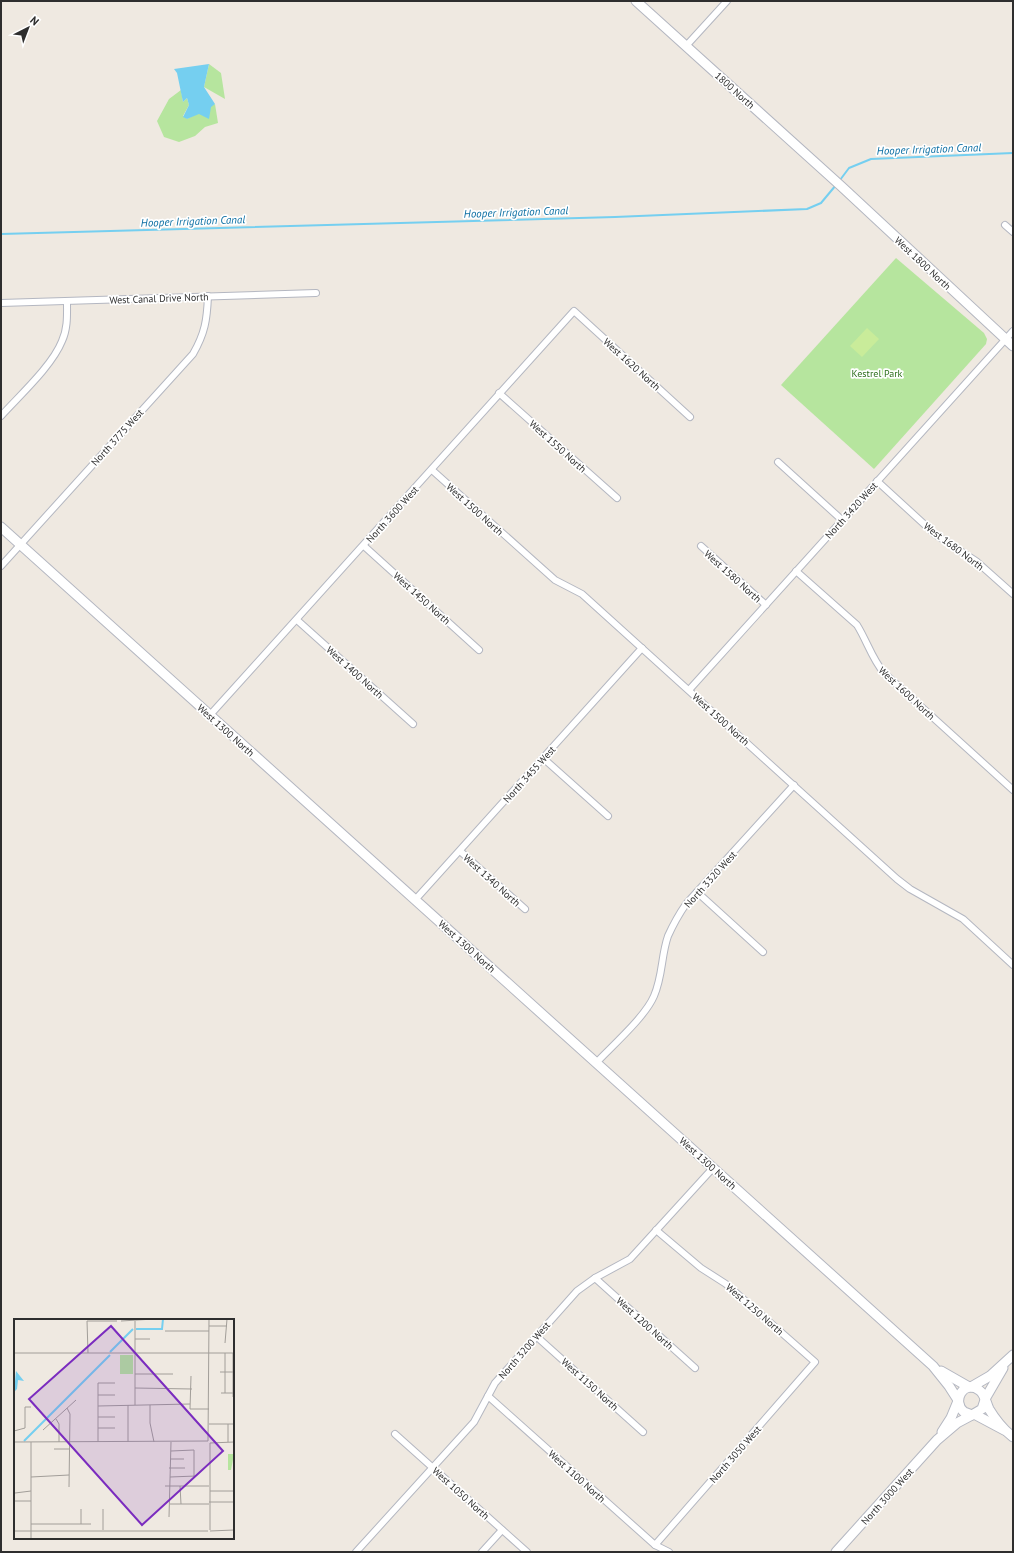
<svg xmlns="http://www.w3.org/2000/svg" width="1014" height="1553" font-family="'PT Sans',sans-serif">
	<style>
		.green { fill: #b6e59e }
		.pitch { fill: #c9ec9a }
		.water { fill: #75cff0 }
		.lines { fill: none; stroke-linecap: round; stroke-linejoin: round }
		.stream { stroke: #75cff0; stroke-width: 2 }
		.street-casing { stroke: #b4b7c1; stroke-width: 8 }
		.secondary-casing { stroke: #b4b7c1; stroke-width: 11 }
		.street { stroke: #fff; stroke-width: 6 }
		.secondary { stroke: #fff; stroke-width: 9 }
		.labels { text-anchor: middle; stroke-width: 3.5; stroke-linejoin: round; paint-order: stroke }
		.street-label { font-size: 10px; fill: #2e2e2e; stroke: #fff }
		.park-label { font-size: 10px; fill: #2c6e1b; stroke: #fff }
		.water-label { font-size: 11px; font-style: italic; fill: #0d6fa3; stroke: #fff }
		.inset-river { fill: none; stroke: #75cff0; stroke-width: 2 }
		.inset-road { fill: none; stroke: #a29e99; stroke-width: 1 }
		.view { fill: #7b2cbf; fill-opacity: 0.15; stroke: #7b2cbf; stroke-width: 2 }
		.inset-edge { fill: none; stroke: #2e2e2e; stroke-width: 2 }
	</style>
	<rect width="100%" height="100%" fill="#efe9e1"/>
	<!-- green -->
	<g class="green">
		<path d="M209 64 221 73 225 99 204 87Z"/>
		<path d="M181 90 183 102 187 98 189 105 183 116 187 119 215 104 218 123 205 127 195 136 179 142 164 137 157 121 169 99Z"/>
		<path d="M896 258 984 333 987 339 986 344 874 469 781 385Z"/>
	</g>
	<!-- pitch -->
	<path class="pitch" d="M867 328 879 339 862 357 850 346Z"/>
	<!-- water -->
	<path class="water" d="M209 64 204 87 215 104 211 107 209 119 199 114 187 119 183 117 189 105 187 98 183 102 177 73 174 69Z"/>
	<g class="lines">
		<!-- stream -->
		<g class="stream">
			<path d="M840 180 849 168 871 159 1013 153"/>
			<path d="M1 234 615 217 807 209 821 203 836 185"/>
		</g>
		<defs>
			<g id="street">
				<path d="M686 46 727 1"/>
				<path d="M1005 225 1013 232"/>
				<path d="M1 303 316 293"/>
				<path d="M499 393 617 498"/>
				<path d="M1 416C20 395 52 366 62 341 68 328 67 314 67 301"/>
				<path d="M778 462 842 520"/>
				<path d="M432 470 555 580 582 594 897 879 910 889 963 919 1013 965"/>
				<path d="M877 481 936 535 976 561 1013 594"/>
				<path d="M364 546 479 650"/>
				<path d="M701 546 766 605"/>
				<path d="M1 566 193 354C205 333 207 320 208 296"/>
				<path d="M796 571 857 625C867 641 872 659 884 673L1013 790"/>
				<path d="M297 620 413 724"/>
				<path d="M689 690 1013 331"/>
				<path d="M210 715 574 311 690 417"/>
				<path d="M543 758 608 816"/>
				<path d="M460 851 525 909"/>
				<path d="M697 892 763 952"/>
				<path d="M415 900 642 648"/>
				<path d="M596 1063C613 1045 645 1017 654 996 663 975 661 956 668 936 673 925 679 914 686 904L794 785"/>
				<path d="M595 1278 695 1368"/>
				<path d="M536 1336 643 1432"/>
				<path d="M488 1396 655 1545 669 1552"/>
				<path d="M395 1434 527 1552"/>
				<path d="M655 1545 815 1362 726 1284 701 1268 656 1230"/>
				<path d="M356 1552 474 1422 495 1383 577 1291 595 1278 630 1259 713 1168"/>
				<path d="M482 1552 502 1530"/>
			</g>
			<g id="secondary">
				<path d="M636 1 841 186 1013 346"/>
				<path d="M1 527 933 1366 949 1386 958 1400"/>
				<path d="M941 1371 969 1387"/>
				<path d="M971 1387 990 1376 1013 1355"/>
				<path d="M985 1399 1003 1368"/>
				<path d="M985 1400 982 1409 972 1415 964 1412C951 1401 964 1379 979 1390 985 1394 986 1403 989 1409 995 1419 1004 1430 1013 1437"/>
				<path d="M974 1414 1004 1430"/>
				<path d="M942 1432 951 1418 958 1401"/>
				<path d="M836 1552 937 1440 957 1423 972 1415"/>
			</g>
		</defs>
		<!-- street casing -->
		<use href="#street" class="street-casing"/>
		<!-- secondary casing -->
		<use href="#secondary" class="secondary-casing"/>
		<!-- street -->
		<use href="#street" class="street"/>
		<!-- secondary -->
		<use href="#secondary" class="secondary"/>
	</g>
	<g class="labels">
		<!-- street labels -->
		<g class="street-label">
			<text transform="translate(735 90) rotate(42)" y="4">1800 North</text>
			<text transform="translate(923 263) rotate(43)" y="4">West 1800 North</text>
			<text transform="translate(159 298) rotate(-2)" y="4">West Canal Drive North</text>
			<text transform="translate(632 364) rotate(42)" y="4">West 1620 North</text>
			<text transform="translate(117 437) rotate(-48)" y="4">North 3775 West</text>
			<text transform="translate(558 446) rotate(42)" y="4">West 1550 North</text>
			<text transform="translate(475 509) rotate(42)" y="4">West 1500 North</text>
			<text transform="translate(851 510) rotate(-48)" y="4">North 3420 West</text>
			<text transform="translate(392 514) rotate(-48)" y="4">North 3600 West</text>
			<text transform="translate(954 546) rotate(37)" y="4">West 1680 North</text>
			<text transform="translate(733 576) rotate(42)" y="4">West 1580 North</text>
			<text transform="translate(422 598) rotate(42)" y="4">West 1450 North</text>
			<text transform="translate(355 672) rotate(42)" y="4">West 1400 North</text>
			<text transform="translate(907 693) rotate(43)" y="4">West 1600 North</text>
			<text transform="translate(721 719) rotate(42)" y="4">West 1500 North</text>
			<text transform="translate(226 730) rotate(42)" y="4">West 1300 North</text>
			<text transform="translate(529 774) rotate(-48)" y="4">North 3455 West</text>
			<text transform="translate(710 879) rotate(-48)" y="4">North 3320 West</text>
			<text transform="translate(492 880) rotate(42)" y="4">West 1340 North</text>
			<text transform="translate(467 946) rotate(42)" y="4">West 1300 North</text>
			<text transform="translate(708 1163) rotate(42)" y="4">West 1300 North</text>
			<text transform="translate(755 1309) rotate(41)" y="4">West 1250 North</text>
			<text transform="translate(645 1323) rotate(42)" y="4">West 1200 North</text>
			<text transform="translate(524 1350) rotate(-49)" y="4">North 3200 West</text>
			<text transform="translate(590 1384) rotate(42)" y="4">West 1150 North</text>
			<text transform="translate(735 1454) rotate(-49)" y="4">North 3050 West</text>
			<text transform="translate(577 1476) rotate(42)" y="4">West 1100 North</text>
			<text transform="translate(461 1493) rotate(42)" y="4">West 1050 North</text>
			<text transform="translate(887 1496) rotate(-48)" y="4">North 3000 West</text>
		</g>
		<!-- park labels -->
		<g class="park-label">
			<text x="877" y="377">Kestrel Park</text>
		</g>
		<!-- water labels -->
		<g class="water-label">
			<text transform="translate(929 149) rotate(-2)" y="4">Hooper Irrigation Canal</text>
			<text transform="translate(516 212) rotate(-2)" y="4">Hooper Irrigation Canal</text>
			<text transform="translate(193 221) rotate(-2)" y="4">Hooper Irrigation Canal</text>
		</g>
	</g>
	<!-- overview -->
	<g transform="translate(14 1319)">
		<rect width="220" height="220" fill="#efe9e1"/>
		<path d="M106 36H119V55H106ZM214 135H220L217 151H214Z" fill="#b6e59e"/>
		<path d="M2 52 10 62 4 61 3 70 0 73Z" fill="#75cff0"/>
		<path class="inset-river" d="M122 10H148L149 0M96 33 119 10M10 122 96 36"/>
		<path class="inset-road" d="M107 2 140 0M195 7H213M151 12H195M121 20H136M211 24 213 0M0 34H220M74 34 73 2H103M211 34V74M219 34V78M206 53H220M121 55H159M177 57 176 90H195M121 69 178 70M207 74H220M84 76H101M114 86V123M121 86V2M136 86V104L140 123M84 87 176 85M53 89 56 95 55 168M84 98H101M42 100 45 105V123M195 105H220M84 109H101M29 111 62 81M0 112 11 109V88H17M194 122 195 0M0 123 194 122M84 123V64H101M214 123V105M196 124 220 123M40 130H56M157 132 180 131V158M156 140H170M155 149H171M17 158 55 156M156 158 182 157M151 167H195M166 167 167 185M196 172H220M1 174 17 172M0 182H17M195 183H220M156 185H195M67 190V205M89 190V211M155 198 157 123M17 205H77M196 211V124M0 212H194M196 212 220 211M17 220V123"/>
		<path class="view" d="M97 7 209 132 128 206 15 80Z"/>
		<rect width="220" height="220" class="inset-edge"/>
	</g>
	<!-- border -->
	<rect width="1014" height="1553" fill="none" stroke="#2e2e2e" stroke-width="4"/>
	<!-- north arrow -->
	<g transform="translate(28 28) rotate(42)" stroke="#ffffff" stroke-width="3" paint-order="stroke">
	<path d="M0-3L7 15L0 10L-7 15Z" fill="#2e2e2e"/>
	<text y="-6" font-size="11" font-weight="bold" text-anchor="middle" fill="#2e2e2e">N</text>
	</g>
</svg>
